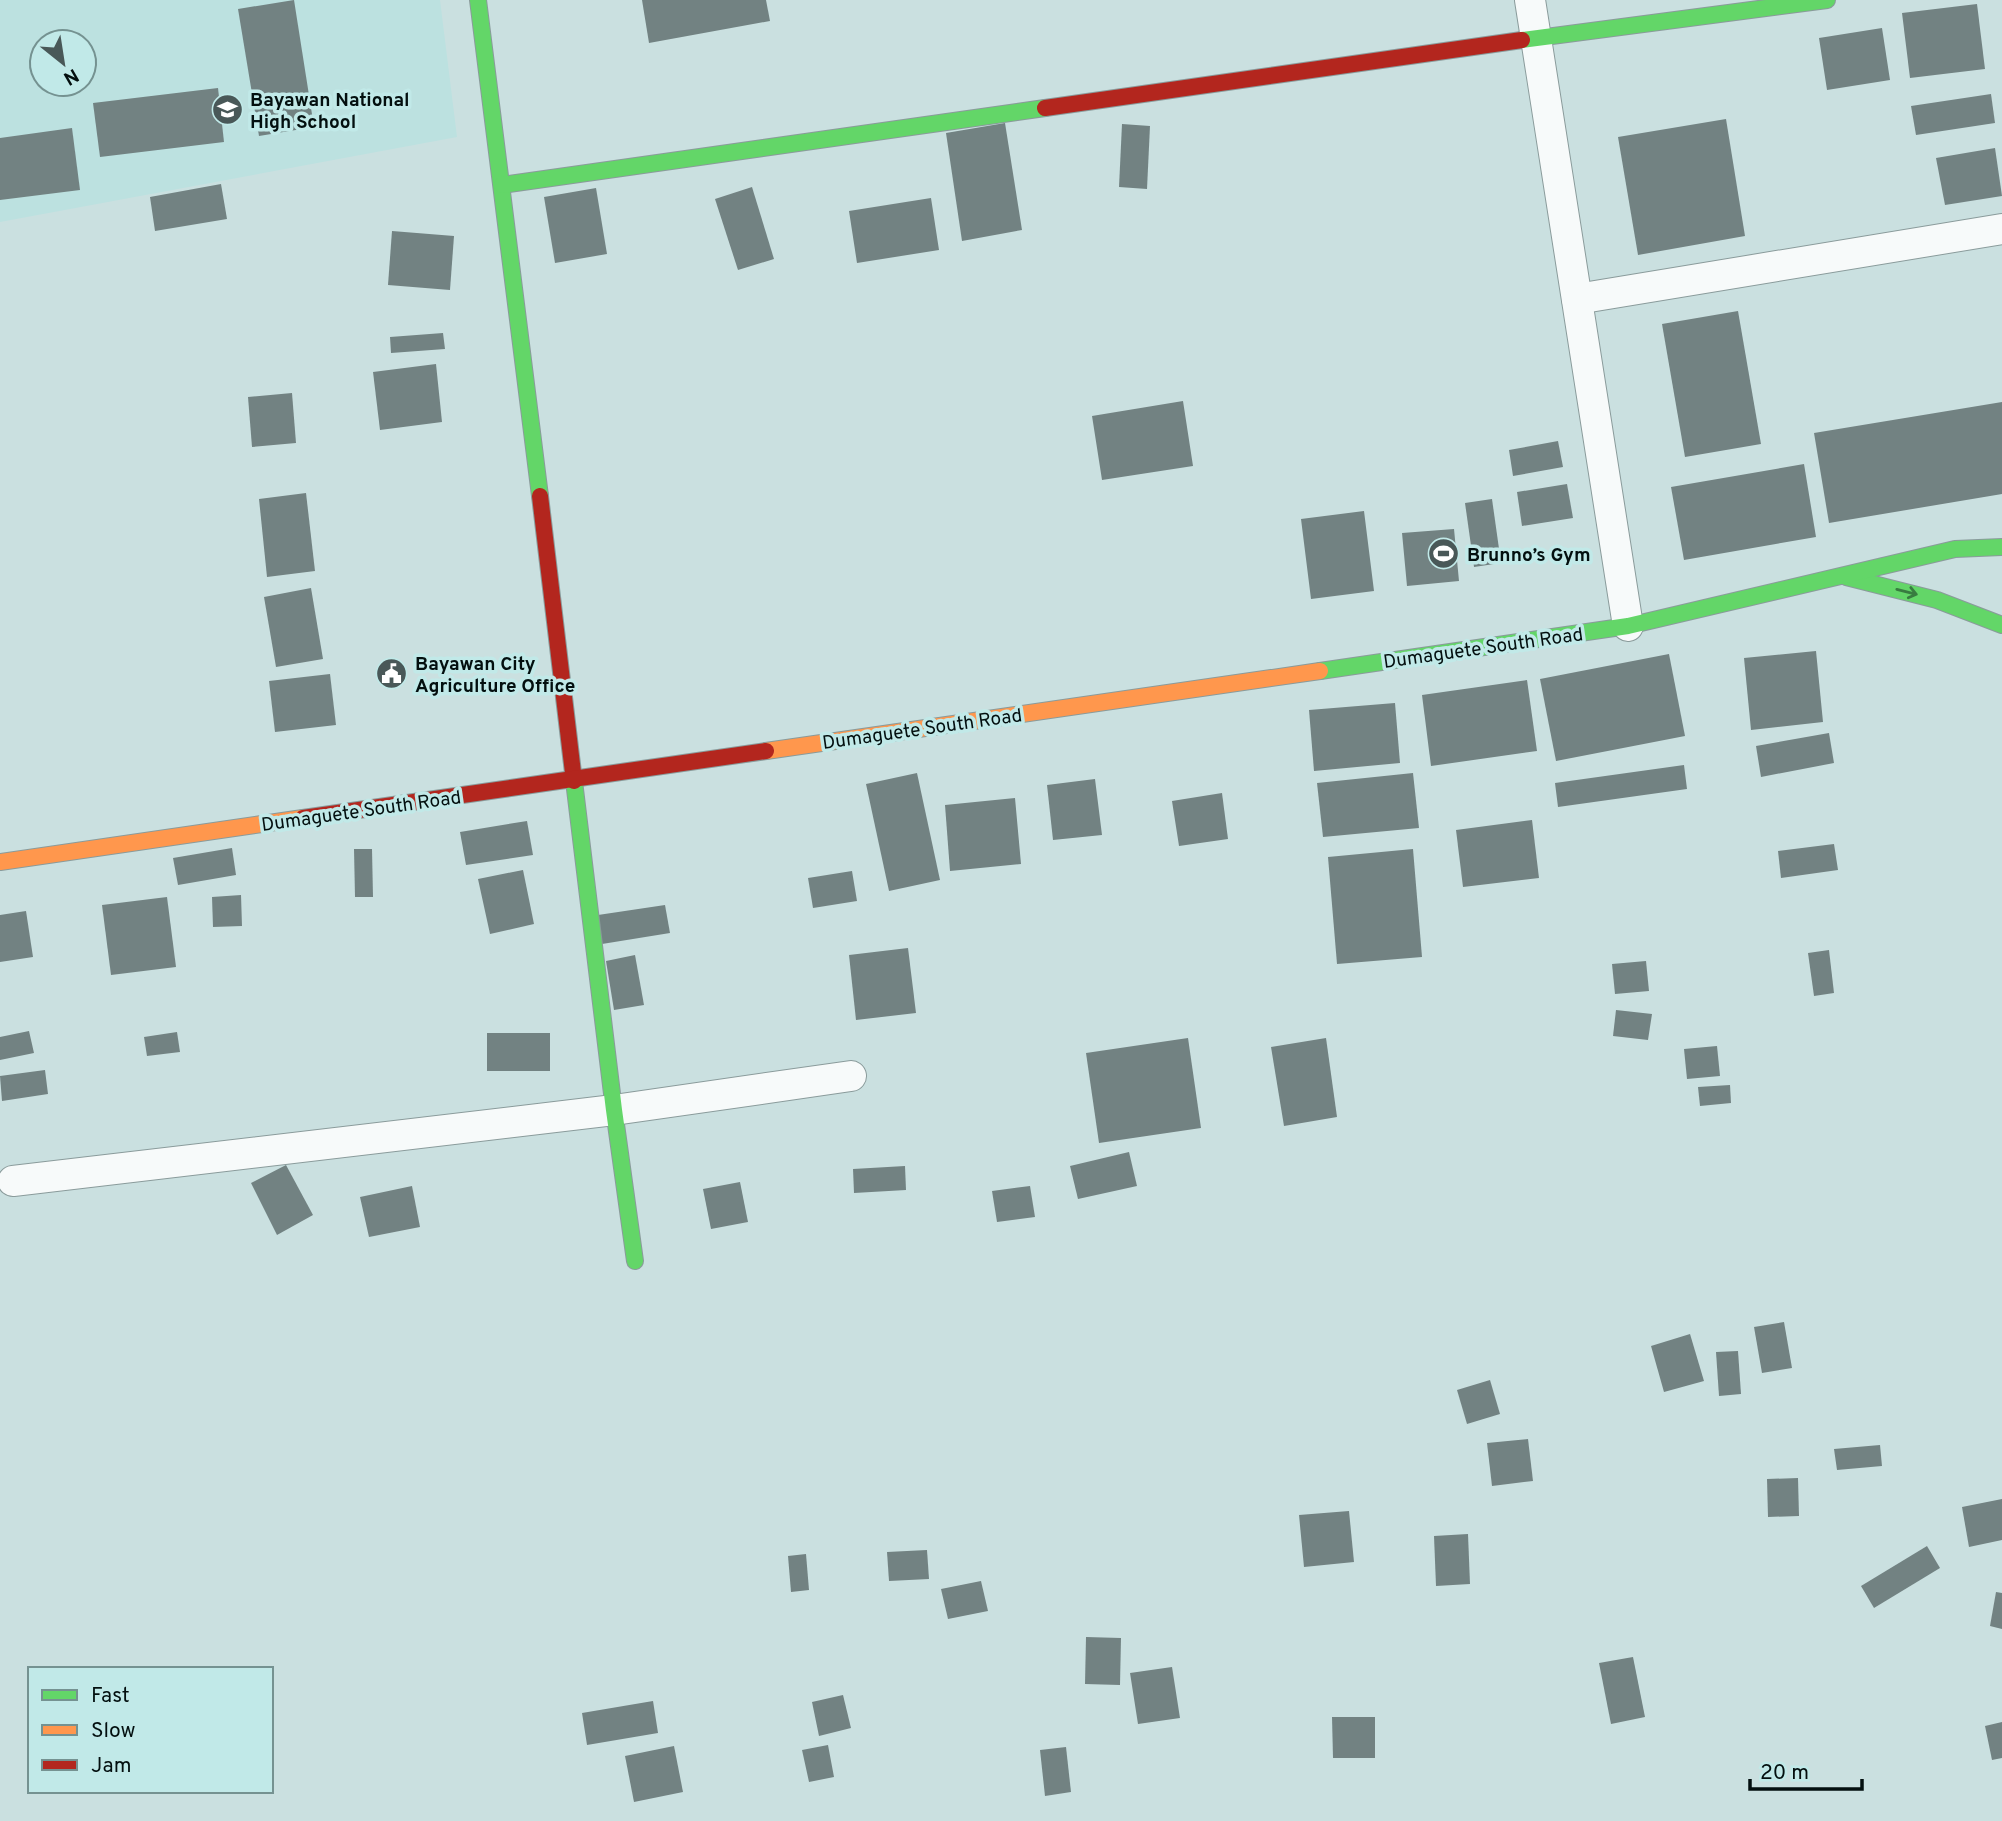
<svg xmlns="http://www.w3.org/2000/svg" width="2002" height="1821" font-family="Overpass,sans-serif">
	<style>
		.built { fill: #bce1e0; fill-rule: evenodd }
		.building { fill: #728282 }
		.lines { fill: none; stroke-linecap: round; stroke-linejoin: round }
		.street-casing { stroke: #8a9b9b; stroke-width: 32 }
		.fast-casing { stroke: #8a9b9b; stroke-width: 18 }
		.slow-casing { stroke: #8a9b9b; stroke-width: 18 }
		.jam-casing { stroke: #8a9b9b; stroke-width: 18 }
		.street { stroke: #f7fafa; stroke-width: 30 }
		.fast { stroke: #63d668; stroke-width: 16 }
		.slow { stroke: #ff974d; stroke-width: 16 }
		.jam { stroke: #b3261e; stroke-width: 16 }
		.oneway { stroke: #387c40 }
		.labels { text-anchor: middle; stroke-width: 7; stroke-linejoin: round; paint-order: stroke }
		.poi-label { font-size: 19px; font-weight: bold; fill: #030f0f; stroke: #c1e9e8; text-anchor: start }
		.street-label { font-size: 19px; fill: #030f0f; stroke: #c1e9e8 }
	</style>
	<rect width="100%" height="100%" fill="#cae0e0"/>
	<!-- built -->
	<path class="built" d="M0 0H440L457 137 0 222ZM42 42H84V84H42Z"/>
	<!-- building -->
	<g class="building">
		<path d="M294 0 314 127 259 136 238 9Z"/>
		<path d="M642 0H766L770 21 649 43Z"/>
		<path d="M1977 4 1985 69 1910 78 1902 13Z"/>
		<path d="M1882 28 1890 80 1827 90 1819 38Z"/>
		<path d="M218 88 224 142 100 157 93 103Z"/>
		<path d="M1991 94 1995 123 1916 135 1911 106Z"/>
		<path d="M1726 119 1745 236 1638 255 1618 137Z"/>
		<path d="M1005 123 1022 230 962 241 946 133Z"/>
		<path d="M1122 124 1150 126 1147 189 1119 187Z"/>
		<path d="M72 128 80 190 0 200V138Z"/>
		<path d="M1995 148 2002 196 1945 205 1936 158Z"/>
		<path d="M221 184 227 219 155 231 150 197Z"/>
		<path d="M752 187 774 259 738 270 715 199Z"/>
		<path d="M596 188 607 254 555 263 544 197Z"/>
		<path d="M931 198 939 250 857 263 849 211Z"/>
		<path d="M392 231 454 236 450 290 388 285Z"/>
		<path d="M1738 311 1761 444 1685 457 1662 324Z"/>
		<path d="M443 333 445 349 391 353 390 337Z"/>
		<path d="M436 364 442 422 380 430 373 372Z"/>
		<path d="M292 393 296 443 252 447 248 397Z"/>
		<path d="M1183 401 1193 466 1102 480 1092 416Z"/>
		<path d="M2002 402V494L1829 523 1814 433Z"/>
		<path d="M1558 441 1563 467 1513 476 1509 450Z"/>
		<path d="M1804 464 1816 537 1684 560 1671 487Z"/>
		<path d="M1567 484 1573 518 1522 526 1517 492Z"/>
		<path d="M306 493 315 571 267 577 259 499Z"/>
		<path d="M1492 499 1501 563 1474 567 1465 503Z"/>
		<path d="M1364 511 1374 591 1311 599 1301 519Z"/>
		<path d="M1454 529 1459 581 1407 586 1402 533Z"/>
		<path d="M311 588 323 659 276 667 264 597Z"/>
		<path d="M1816 651 1823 722 1751 730 1744 658Z"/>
		<path d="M1669 654 1685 736 1556 761 1540 679Z"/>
		<path d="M330 674 336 725 275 732 269 681Z"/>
		<path d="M1527 680 1537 751 1431 766 1422 695Z"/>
		<path d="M1395 703 1400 763 1314 771 1309 710Z"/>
		<path d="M1829 733 1834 763 1761 777 1756 746Z"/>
		<path d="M1684 765 1687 789 1558 807 1555 783Z"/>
		<path d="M917 773 940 880 889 891 866 784Z"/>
		<path d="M1413 773 1419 828 1323 837 1317 783Z"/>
		<path d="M1095 779 1102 835 1053 840 1047 785Z"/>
		<path d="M1222 793 1228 839 1179 846 1172 801Z"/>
		<path d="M1015 798 1021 864 950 871 945 805Z"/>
		<path d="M1532 820 1539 878 1463 887 1456 830Z"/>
		<path d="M527 821 533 855 466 865 460 832Z"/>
		<path d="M1834 844 1838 870 1781 878 1778 851Z"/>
		<path d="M232 848 236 875 178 885 173 858Z"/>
		<path d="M354 849H372L373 897H355Z"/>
		<path d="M1413 849 1422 957 1337 964 1328 857Z"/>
		<path d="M523 870 534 924 490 934 478 879Z"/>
		<path d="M852 871 857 901 813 908 808 878Z"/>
		<path d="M241 895 242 926 213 927 212 897Z"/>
		<path d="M167 897 176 967 111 975 102 905Z"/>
		<path d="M665 905 670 933 602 944 598 915Z"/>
		<path d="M26 911 33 957 0 962V915Z"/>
		<path d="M908 948 916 1013 856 1020 849 955Z"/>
		<path d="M1829 950 1834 993 1814 996 1808 953Z"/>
		<path d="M635 955 644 1005 614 1010 606 961Z"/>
		<path d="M1646 961 1649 991 1615 994 1612 964Z"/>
		<path d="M1616 1010 1652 1014 1648 1040 1613 1036Z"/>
		<path d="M29 1031 34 1053 0 1060V1037Z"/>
		<path d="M177 1032 180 1052 147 1056 144 1037Z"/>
		<rect x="487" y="1033" width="63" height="38"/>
		<path d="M1188 1038 1201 1128 1099 1143 1086 1053Z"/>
		<path d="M1326 1038 1337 1117 1284 1126 1271 1047Z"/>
		<path d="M1717 1046 1720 1076 1687 1079 1684 1049Z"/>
		<path d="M45 1070 48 1094 2 1101 0 1076Z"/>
		<path d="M1730 1085 1731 1103 1700 1106 1698 1087Z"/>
		<path d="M1129 1152 1137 1186 1078 1199 1070 1166Z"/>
		<path d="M286 1165 313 1215 277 1235 251 1183Z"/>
		<path d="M905 1166 906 1190 854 1193 853 1169Z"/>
		<path d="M740 1182 748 1222 711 1229 703 1189Z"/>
		<path d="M412 1186 420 1227 369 1237 360 1197Z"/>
		<path d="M1030 1186 1035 1217 997 1222 992 1191Z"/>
		<path d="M1784 1322 1792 1368 1762 1373 1754 1327Z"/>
		<path d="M1690 1334 1704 1381 1664 1392 1651 1346Z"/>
		<path d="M1738 1351 1741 1394 1719 1396 1716 1352Z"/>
		<path d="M1490 1380 1500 1414 1467 1424 1457 1390Z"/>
		<path d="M1528 1439 1533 1481 1492 1486 1487 1443Z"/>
		<path d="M1880 1445 1882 1466 1837 1470 1834 1449Z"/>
		<path d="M1798 1478 1799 1516 1768 1517 1767 1479Z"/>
		<path d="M2002 1499V1540L1969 1547 1962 1507Z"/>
		<path d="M1349 1511 1354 1562 1304 1567 1299 1515Z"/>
		<path d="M1468 1534 1470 1584 1436 1586 1434 1536Z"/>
		<path d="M1927 1546 1940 1568 1874 1608 1861 1586Z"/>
		<path d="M927 1550 929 1579 889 1581 887 1552Z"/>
		<path d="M806 1554 809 1590 791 1592 788 1556Z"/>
		<path d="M981 1581 988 1611 948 1619 941 1589Z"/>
		<path d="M1996 1592 2002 1593V1629L1990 1626Z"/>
		<path d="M1086 1637 1121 1638 1120 1685 1085 1684Z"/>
		<path d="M1633 1657 1645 1717 1611 1724 1599 1663Z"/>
		<path d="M1172 1667 1180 1718 1138 1724 1130 1673Z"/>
		<path d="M843 1695 851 1728 819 1736 812 1702Z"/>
		<path d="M653 1701 658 1733 587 1745 582 1713Z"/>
		<path d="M1332 1717H1375V1758H1333Z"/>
		<path d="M2002 1722V1758L1992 1760 1985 1726Z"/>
		<path d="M828 1745 834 1777 809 1782 802 1750Z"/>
		<path d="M674 1746 683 1792 634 1802 625 1756Z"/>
		<path d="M1066 1747 1071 1792 1045 1796 1040 1750Z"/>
	</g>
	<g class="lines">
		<defs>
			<g id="street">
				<path d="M1530 0 1628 626"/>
				<path d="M1577 299 2002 229"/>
				<path d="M13 1181 614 1110 851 1076"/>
			</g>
			<g id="fast">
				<path d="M478 0 540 496"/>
				<path d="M1522 40 1827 0"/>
				<path d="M502 185 1045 108"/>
				<path d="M1846 577 1937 600 2002 625"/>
				<path d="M1320 671 1628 626 1955 549 2002 547"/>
				<path d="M574 781 614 1110 635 1261"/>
			</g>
			<g id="slow">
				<path d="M766 751 1320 671"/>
				<path d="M0 862 303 818"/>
			</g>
			<g id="jam">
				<path d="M1045 108 1522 40"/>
				<path d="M540 496 574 781"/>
				<path d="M303 818 766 751"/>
			</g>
		</defs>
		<!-- street casing -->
		<use href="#street" class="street-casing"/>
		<!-- fast casing -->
		<use href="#fast" class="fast-casing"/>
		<!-- slow casing -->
		<use href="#slow" class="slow-casing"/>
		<!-- jam casing -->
		<use href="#jam" class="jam-casing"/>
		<!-- street -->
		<use href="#street" class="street"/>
		<!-- fast -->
		<use href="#fast" class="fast"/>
		<!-- slow -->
		<use href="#slow" class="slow"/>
		<!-- jam -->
		<use href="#jam" class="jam"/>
	</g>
	<!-- one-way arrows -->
	<defs><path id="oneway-shaft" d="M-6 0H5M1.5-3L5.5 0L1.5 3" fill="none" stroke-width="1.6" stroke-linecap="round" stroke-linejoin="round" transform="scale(1.75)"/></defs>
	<use class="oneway" href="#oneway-shaft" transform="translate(1907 592) rotate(14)"/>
	<!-- icons -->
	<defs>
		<symbol id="school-disc" viewBox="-11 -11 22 22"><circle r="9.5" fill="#495858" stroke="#c1e9e8"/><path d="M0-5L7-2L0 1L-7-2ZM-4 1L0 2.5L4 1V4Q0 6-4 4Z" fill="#fff"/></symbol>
		<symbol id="stadium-disc" viewBox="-11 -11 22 22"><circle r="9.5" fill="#495858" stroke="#c1e9e8"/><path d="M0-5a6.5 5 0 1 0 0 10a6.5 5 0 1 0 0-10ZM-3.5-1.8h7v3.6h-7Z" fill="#fff"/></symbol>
		<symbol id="civic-disc" viewBox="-11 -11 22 22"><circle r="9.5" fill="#495858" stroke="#c1e9e8"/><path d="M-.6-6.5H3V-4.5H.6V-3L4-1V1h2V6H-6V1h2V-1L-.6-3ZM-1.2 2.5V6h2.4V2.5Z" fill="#fff"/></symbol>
	</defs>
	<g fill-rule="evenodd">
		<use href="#school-disc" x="210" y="92" width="35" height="35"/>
		<use href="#stadium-disc" x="1426" y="536" width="35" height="35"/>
		<use href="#civic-disc" x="374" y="656" width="35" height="35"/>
	</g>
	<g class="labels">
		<!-- poi labels -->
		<g class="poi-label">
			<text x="250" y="106">Bayawan National<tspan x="250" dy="22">High School</tspan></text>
			<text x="1467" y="561">Brunno’s Gym</text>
			<text x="415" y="670">Bayawan City<tspan x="415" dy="22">Agriculture Office</tspan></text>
		</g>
		<!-- street labels -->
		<g class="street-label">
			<text transform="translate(1483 647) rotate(-8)" y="7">Dumaguete South Road</text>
			<text transform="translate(922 728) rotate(-8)" y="7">Dumaguete South Road</text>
			<text transform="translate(361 810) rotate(-8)" y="7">Dumaguete South Road</text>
		</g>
	</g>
	<!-- legend -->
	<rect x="28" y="1667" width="245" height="126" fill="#c1e9e8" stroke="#759291" stroke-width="2"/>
	<rect x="42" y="1690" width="35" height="10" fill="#63d668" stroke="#759291" stroke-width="2"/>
	<text x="91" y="1702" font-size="21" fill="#030f0f">Fast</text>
	<rect x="42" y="1725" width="35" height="10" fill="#ff974d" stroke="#759291" stroke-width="2"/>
	<text x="91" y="1737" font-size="21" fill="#030f0f">Slow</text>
	<rect x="42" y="1760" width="35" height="10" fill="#b3261e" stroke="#759291" stroke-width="2"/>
	<text x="91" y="1772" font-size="21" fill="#030f0f">Jam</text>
	<!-- north arrow -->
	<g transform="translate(63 63) rotate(150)"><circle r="33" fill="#c1e9e8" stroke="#759291" stroke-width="2"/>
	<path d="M0-5L12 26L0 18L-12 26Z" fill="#495858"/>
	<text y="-10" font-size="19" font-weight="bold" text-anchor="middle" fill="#030f0f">N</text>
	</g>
	<!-- scale -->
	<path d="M1750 1779v10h112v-10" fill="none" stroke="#030f0f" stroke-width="3.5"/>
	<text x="1760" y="1779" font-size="21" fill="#030f0f" stroke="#c1e9e8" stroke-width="5" paint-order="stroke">20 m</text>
</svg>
